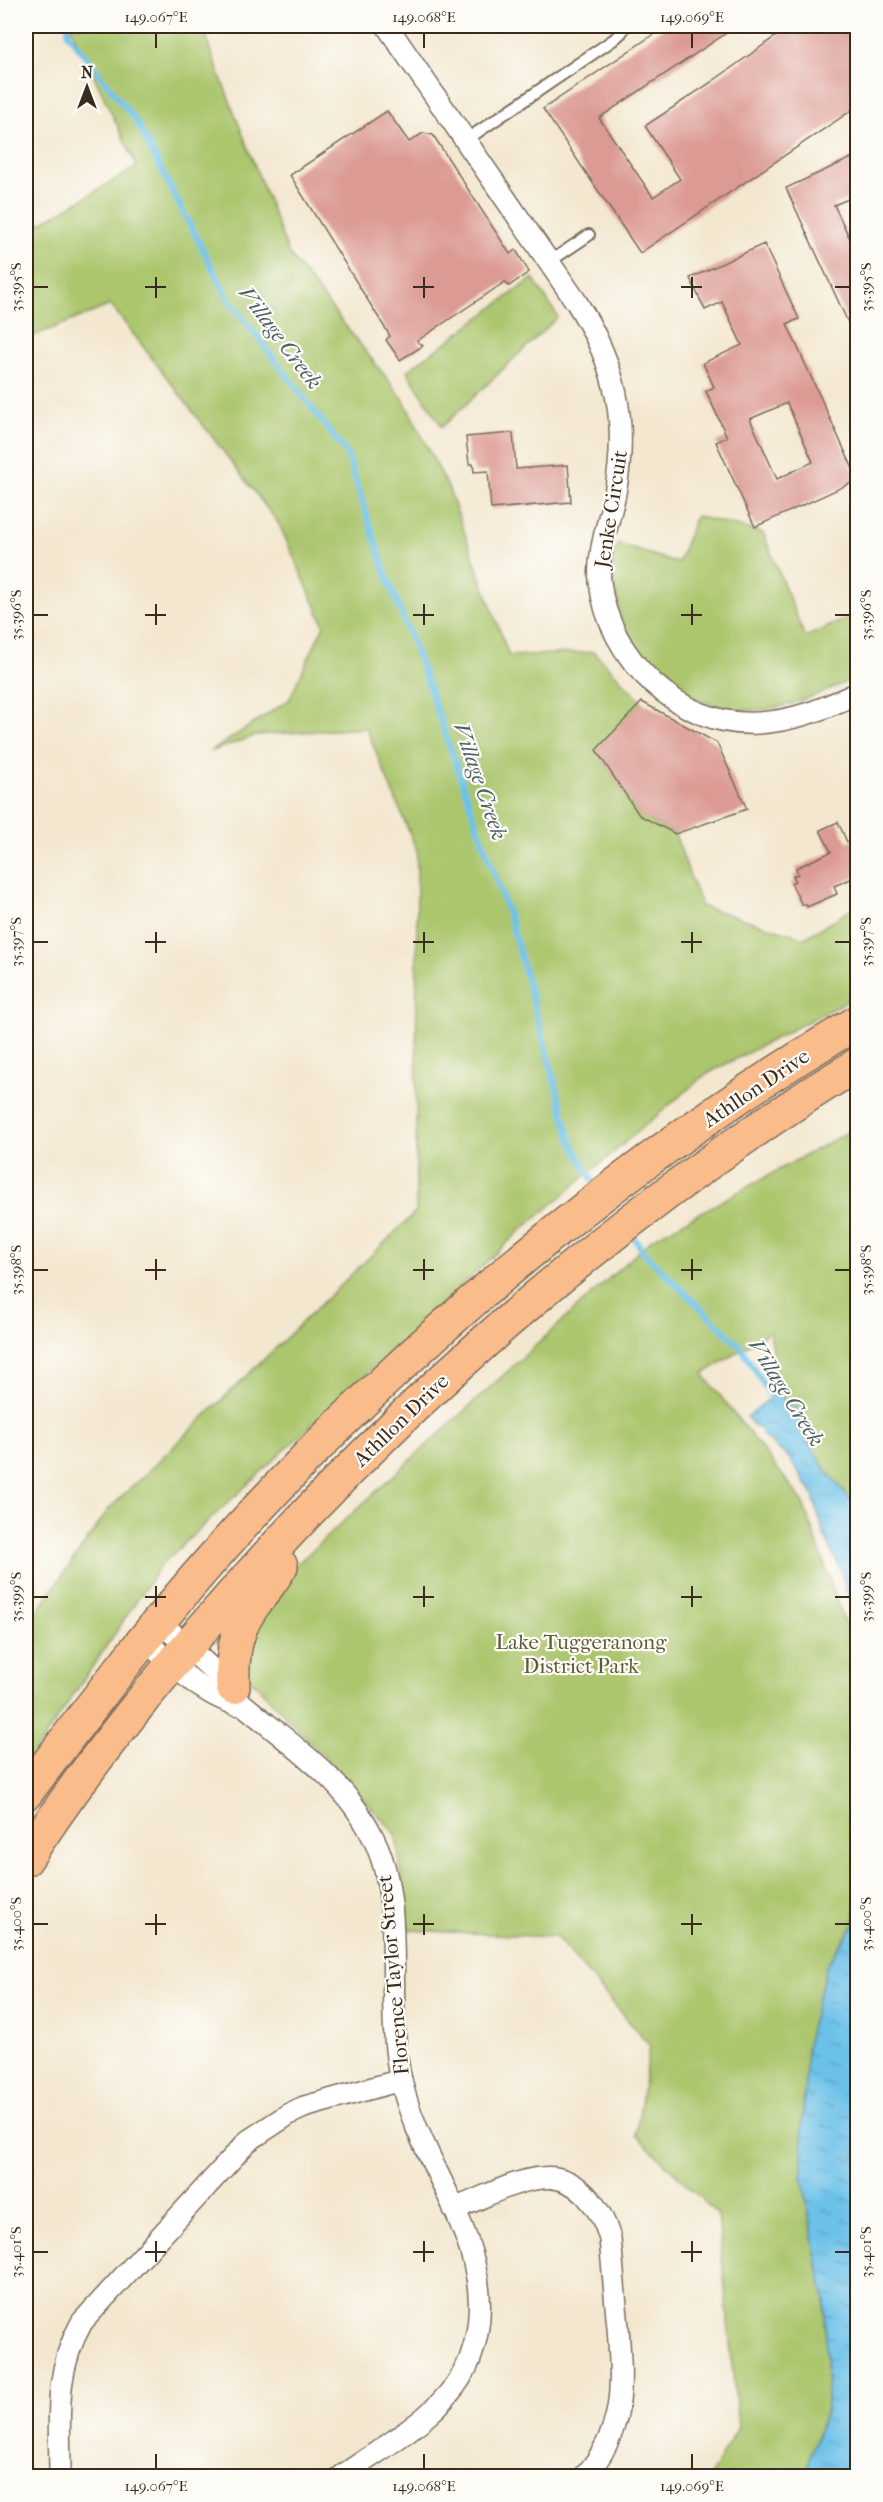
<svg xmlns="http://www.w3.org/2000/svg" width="883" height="2502" font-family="'IM FELL French Canon',serif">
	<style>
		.green { fill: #abc66d; stroke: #737846; stroke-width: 1.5 }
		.water { fill: url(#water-ripples); stroke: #547684; stroke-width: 1.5 }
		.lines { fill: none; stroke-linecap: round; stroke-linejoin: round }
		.stream { stroke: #6cc1e9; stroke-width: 6 }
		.building { fill: #db9a93; fill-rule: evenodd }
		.lane-casing { stroke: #7b6c5c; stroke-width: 14 }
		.street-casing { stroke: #7b6c5c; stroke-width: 24 }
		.primary-casing { stroke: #7b6c5c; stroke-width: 36 }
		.lane { stroke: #fff; stroke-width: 10 }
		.street { stroke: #fff; stroke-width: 21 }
		.primary { stroke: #fabc8b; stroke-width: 33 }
		.ticks { fill: none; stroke: #3b2a1e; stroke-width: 2 }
		.labels { text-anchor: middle; stroke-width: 4.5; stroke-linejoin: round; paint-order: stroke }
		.street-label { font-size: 21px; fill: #3b2a1e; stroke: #fdfcf7 }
		.park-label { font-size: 21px; fill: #5d5936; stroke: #fdfcf7 }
		.water-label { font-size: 22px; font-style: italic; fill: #4c5f65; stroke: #fdfcf7 }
		.neatline { fill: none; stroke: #3b2a1e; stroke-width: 2 }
		.ticks-label { font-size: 15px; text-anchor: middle; fill: #3b2a1e }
	</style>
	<defs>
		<pattern id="water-ripples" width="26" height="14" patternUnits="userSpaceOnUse" patternTransform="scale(1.5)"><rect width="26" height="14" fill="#6cc1e9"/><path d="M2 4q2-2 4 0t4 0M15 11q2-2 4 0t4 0" fill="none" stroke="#5a9dbc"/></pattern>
	</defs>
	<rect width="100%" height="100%" fill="#fdfcf7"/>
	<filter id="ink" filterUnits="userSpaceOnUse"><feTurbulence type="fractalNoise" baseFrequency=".0167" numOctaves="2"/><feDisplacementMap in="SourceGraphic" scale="12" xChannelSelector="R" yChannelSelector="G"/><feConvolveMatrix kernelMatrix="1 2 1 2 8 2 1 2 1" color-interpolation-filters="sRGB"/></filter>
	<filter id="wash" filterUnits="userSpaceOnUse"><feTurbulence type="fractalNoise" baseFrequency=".008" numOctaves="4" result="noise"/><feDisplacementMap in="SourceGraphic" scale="24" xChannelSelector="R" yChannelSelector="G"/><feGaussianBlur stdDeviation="1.35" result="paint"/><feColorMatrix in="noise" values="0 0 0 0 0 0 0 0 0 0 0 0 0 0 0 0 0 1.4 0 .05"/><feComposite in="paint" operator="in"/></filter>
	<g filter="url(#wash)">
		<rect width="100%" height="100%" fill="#f3e7cf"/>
		<!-- green -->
		<g class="green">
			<path d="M70 26H205L209 47 289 254 403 399 448 487 509 656 594 652 642 702 597 750 639 815 675 834 701 906 805 938 857 906V996L705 1075 518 1233 161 1565 26 1765V1627L109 1509 416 1212 417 851 366 728 257 735 210 752 289 700 324 625 279 524 111 305 26 339V232L137 167Z"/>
			<path d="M533 278 558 317 442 427 407 371Z"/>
			<path d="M696 516 763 533 805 637 857 614V677C817 695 777 716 731 709 683 702 640 664 622 620 619 612 618 602 616 593 612 577 611 559 618 544L678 563Z"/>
			<path d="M857 1127V1507C835 1482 803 1452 801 1416L786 1404 779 1391 770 1331 703 1374 802 1500 847 1629 857 1820V1886L855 1923 827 1964 802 2176 825 2302 827 2408 803 2476H710L738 2427 718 2215 636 2135 650 2046 556 1937 408 1930 396 1834 214 1640 652 1239Z"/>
		</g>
		<!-- water -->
		<g class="water">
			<path d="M779 1391 786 1404 796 1407C800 1415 800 1422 803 1430 816 1461 835 1482 857 1507V1646L852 1610 841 1571 824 1535 813 1495 789 1458 764 1437 759 1427H754L747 1417Z"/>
			<path d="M857 1886V2476H803L827 2408 825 2302 802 2176V2125L808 2037 827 1964 855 1923Z"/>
		</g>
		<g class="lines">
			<!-- stream -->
			<g class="stream">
				<path d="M68 26V34L136 121 229 300 347 454 385 571 425 676 511 922 571 1141 596 1187"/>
				<path d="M631 1234 646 1255 741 1347 775 1403"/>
			</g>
		</g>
		<g id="blocks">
			<!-- building -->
			<g class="building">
				<path d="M666 26H737L599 118 653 197 680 179 645 126 713 81 790 26H858V106L640 253 543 109Z"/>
				<path d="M387 111 409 142 423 133 433 135 510 254 516 250 529 272 509 286 505 282 417 341 423 346 400 360 386 340 390 336 290 175Z"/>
				<path d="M858 155V195L834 205 858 256V344L786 188Z"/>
				<path d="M764 244 799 319 787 324 858 480 755 527 716 442 727 437 706 391 714 387 703 363 742 345 722 302 705 310 690 278ZM787 403 813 462 777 479 750 419Z"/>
				<path d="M513 433 516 469 568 465 571 502 491 509 488 471 474 472 473 464H469L466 437Z"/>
				<path d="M642 702 717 743 747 809 675 834 639 815 596 750Z"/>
				<path d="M838 822 847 842 858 837V876L834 886 837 894 807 907 806 904 802 905 791 883 795 881 793 876 798 874 796 868 831 852 820 830Z"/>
			</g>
		</g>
	</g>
	<g filter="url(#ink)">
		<use href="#blocks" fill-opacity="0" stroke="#7b6c5c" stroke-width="1.5"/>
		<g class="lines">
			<defs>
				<g id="lane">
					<path d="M466 140 613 40 621 33 625 26"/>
					<path d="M549 262 589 235"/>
				</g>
				<g id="street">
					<path d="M387 26 577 303C616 365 629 421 615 493 609 523 597 551 600 582 608 658 680 728 758 723 795 721 825 708 858 693"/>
					<path d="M159 1621 236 1691"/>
					<path d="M143 1639C174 1664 205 1700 245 1706 296 1749 350 1783 377 1846 406 1913 384 2009 401 2080 422 2174 508 2256 470 2359 450 2411 386 2445 342 2476"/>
					<path d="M454 2209C481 2199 512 2181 541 2178 577 2173 602 2209 610 2239 613 2269 615 2298 618 2327 622 2386 626 2429 585 2476"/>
					<path d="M60 2476C60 2420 53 2373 82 2322L248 2141 289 2114 304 2107 401 2080"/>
				</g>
				<g id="primary">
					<path d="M233 1687C232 1659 234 1634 250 1610 260 1595 272 1582 281 1566"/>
					<path d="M26 1793C93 1703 162 1613 238 1530 415 1336 631 1155 858 1022"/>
					<path d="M26 1859C82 1772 149 1689 218 1611 400 1402 620 1209 858 1064"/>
				</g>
			</defs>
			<!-- lane casing -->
			<use href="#lane" class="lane-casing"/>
			<!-- street casing -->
			<use href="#street" class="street-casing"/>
			<!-- primary casing -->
			<use href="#primary" class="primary-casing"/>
			<!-- lane -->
			<use href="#lane" class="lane"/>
			<!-- street -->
			<use href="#street" class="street"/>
			<!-- primary -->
			<use href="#primary" class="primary"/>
		</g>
	</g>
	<!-- ticks -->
	<path class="ticks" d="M156 33V48M424 33V48M692 33V48M156 277V298M424 277V298M692 277V298M33 287H48M145 287H166M413 287H434M681 287H702M835 287H850M156 604V625M424 604V625M692 604V625M33 615H48M145 615H166M413 615H434M681 615H702M835 615H850M156 932V953M424 932V953M692 932V953M33 942H48M145 942H166M413 942H434M681 942H702M835 942H850M156 1259V1280M424 1259V1280M692 1259V1280M33 1270H48M145 1270H166M413 1270H434M681 1270H702M835 1270H850M156 1586V1607M424 1586V1607M692 1586V1607M33 1597H48M145 1597H166M413 1597H434M681 1597H702M835 1597H850M156 1914V1935M424 1914V1935M692 1914V1935M33 1924H48M145 1924H166M413 1924H434M681 1924H702M835 1924H850M156 2241V2262M424 2241V2262M692 2241V2262M33 2252H48M145 2252H166M413 2252H434M681 2252H702M835 2252H850M156 2454V2469M424 2454V2469M692 2454V2469"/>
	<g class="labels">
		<!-- street labels -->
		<g class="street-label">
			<text transform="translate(611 509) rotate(-81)" y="7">Jenke Circuit</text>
			<text transform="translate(756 1088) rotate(-34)" y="7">Athllon Drive</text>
			<text transform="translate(401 1420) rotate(-44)" y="7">Athllon Drive</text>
			<text transform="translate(393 1975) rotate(-95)" y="7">Florence Taylor Street</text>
		</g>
		<!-- park labels -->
		<g class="park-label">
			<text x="581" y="1649">Lake Tuggeranong<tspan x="581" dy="24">District Park</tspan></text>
		</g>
		<!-- water labels -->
		<g class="water-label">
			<text transform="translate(281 337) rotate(53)" y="8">Village Creek</text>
			<text transform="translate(481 781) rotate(71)" y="8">Village Creek</text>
			<text transform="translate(787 1392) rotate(58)" y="8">Village Creek</text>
		</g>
	</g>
	<!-- margin -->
	<rect width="883" height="2502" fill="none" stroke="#fdfcf7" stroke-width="66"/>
	<!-- north arrow -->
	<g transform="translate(87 87)" stroke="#fdfcf7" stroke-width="4.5" paint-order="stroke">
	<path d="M0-4.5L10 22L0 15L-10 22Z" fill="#3b2a1e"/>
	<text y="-9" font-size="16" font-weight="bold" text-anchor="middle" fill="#3b2a1e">N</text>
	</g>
	<rect x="33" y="33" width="817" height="2436" class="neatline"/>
	<g class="ticks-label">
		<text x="156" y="22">149.067°E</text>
		<text x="424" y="22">149.068°E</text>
		<text x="692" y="22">149.069°E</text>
		<text transform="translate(16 287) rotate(-90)" y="5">35.395°S</text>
		<text transform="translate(866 287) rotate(-90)" y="5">35.395°S</text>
		<text transform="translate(16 615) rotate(-90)" y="5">35.396°S</text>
		<text transform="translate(866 615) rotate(-90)" y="5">35.396°S</text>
		<text transform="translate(16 942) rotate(-90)" y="5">35.397°S</text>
		<text transform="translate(866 942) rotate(-90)" y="5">35.397°S</text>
		<text transform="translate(16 1270) rotate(-90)" y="5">35.398°S</text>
		<text transform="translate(866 1270) rotate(-90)" y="5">35.398°S</text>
		<text transform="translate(16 1597) rotate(-90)" y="5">35.399°S</text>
		<text transform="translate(866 1597) rotate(-90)" y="5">35.399°S</text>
		<text transform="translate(16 1924) rotate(-90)" y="5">35.400°S</text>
		<text transform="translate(866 1924) rotate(-90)" y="5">35.400°S</text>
		<text transform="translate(16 2252) rotate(-90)" y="5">35.401°S</text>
		<text transform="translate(866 2252) rotate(-90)" y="5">35.401°S</text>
		<text x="156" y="2491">149.067°E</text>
		<text x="424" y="2491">149.068°E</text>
		<text x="692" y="2491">149.069°E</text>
	</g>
</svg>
